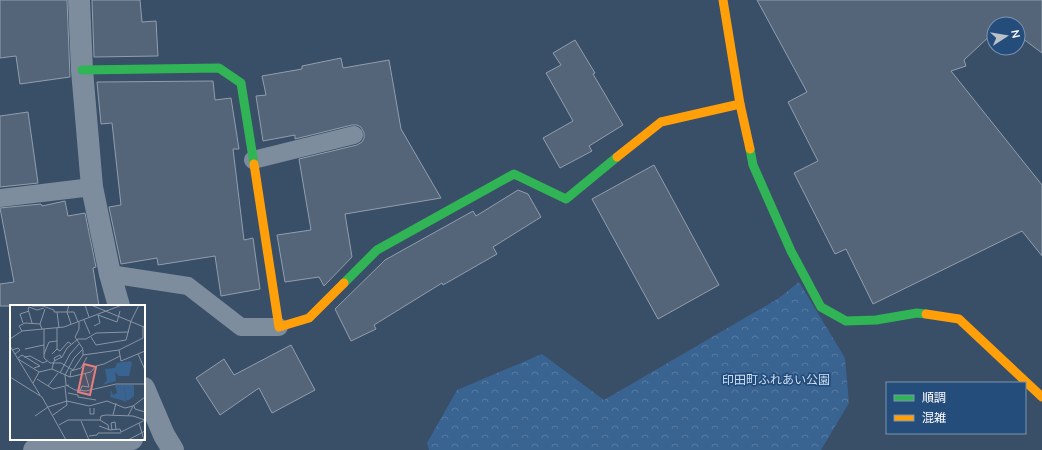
<svg xmlns="http://www.w3.org/2000/svg" width="1042" height="450" font-family="'Nunito Sans','Noto Sans JP',sans-serif">
	<style>
		.park { fill: url(#park-crowns) }
		.building { fill: #546579; stroke: #919ead }
		.lines { fill: none; stroke-linecap: round; stroke-linejoin: round }
		.lane { stroke: #7d8d9e; stroke-width: 18 }
		.street { stroke: #7d8d9e; stroke-width: 22 }
		.fast { stroke: #30b455; stroke-width: 9 }
		.slow { stroke: #ff9f0a; stroke-width: 9 }
		.labels { text-anchor: middle; stroke-width: 3.5; stroke-linejoin: round; paint-order: stroke }
		.park-label { font-size: 12px; fill: #ccdff3; stroke: #254d7b }
		.inset-road { fill: none; stroke: #8895a4; stroke-width: 1 }
		.view { fill: #e67e7e; fill-opacity: 0.15; stroke: #e67e7e; stroke-width: 2 }
		.inset-edge { fill: none; stroke: #fff; stroke-width: 2 }
	</style>
	<defs>
		<pattern id="park-crowns" width="20" height="18" patternUnits="userSpaceOnUse"><rect width="20" height="18" fill="#396491"/><path d="M2 6a3 3 0 1 1 6 0M12 15a3 3 0 1 1 6 0" fill="none" stroke="#577ba2"/></pattern>
	</defs>
	<rect width="100%" height="100%" fill="#394e67"/>
	<!-- park -->
	<path class="park" d="M799 282 845 358 849 403 821 450H429L427 443 457 390 542 354 604 400 779 298Z"/>
	<!-- building -->
	<g class="building">
		<path d="M0 0H67L70 77 20 84 16 56 0 58Z"/>
		<path d="M92 0H140L142 22 156 21 158 56 94 57Z"/>
		<path d="M757 0H1042V53L1018 35V24H994V32L964 60 966 66 951 71 1042 185V256L1022 231 873 304 846 249 835 254 794 173 818 161 788 102 807 92Z"/>
		<path d="M575 40 595 73 593 74 623 125 589 146 592 151 560 168 543 138 573 121 546 73 561 65 553 53Z"/>
		<path d="M341 58 343 68 389 60 401 129 441 198 345 214 352 257 324 286 319 277 285 282 277 235 311 230 299 159 357 145 362 142 364 138V133L361 127 357 125H352L295 139V135L263 141 256 96 266 95 262 76 302 69V66Z"/>
		<path d="M213 81 215 100 231 98 239 149H233L244 240 253 238 260 289 221 296 215 256 158 265 157 258 121 264 109 207 121 205 112 123 101 124 97 82Z"/>
		<path d="M28 112 38 183 0 187V116Z"/>
		<path d="M654 165 719 285 658 319 592 199Z"/>
		<path d="M518 190 528 194 541 217 493 247 497 254 443 285 442 283 374 325 376 329 351 341 335 309 385 260 473 211 476 216Z"/>
		<path d="M65 201 68 216 85 213 96 267 93 268 99 306H0V284L14 282 0 208 41 204 42 206Z"/>
		<path d="M291 345 315 390 272 413 259 388 220 415 196 378 224 359 234 375Z"/>
	</g>
	<g class="lines">
		<!-- lane -->
		<g class="lane">
			<path d="M253 160 354 135"/>
			<path d="M0 198 92 187"/>
			<path d="M110 274 188 286 241 327H279"/>
		</g>
		<!-- street -->
		<g class="street">
			<path d="M79 0 82 70 92 187 110 274 119 306"/>
			<path d="M144 388 164 435 173 450"/>
			<path d="M34 450 132 439"/>
		</g>
		<!-- fast -->
		<g class="fast">
			<path d="M82 70 219 68 241 83 254 164"/>
			<path d="M750 149 753 165 791 251 821 307 846 321 876 320 917 313 926 314"/>
			<path d="M344 283 377 250 514 174 566 199 617 157"/>
		</g>
		<!-- slow -->
		<g class="slow">
			<path d="M723 0 740 104 750 149"/>
			<path d="M617 157 661 122 740 104"/>
			<path d="M254 164 279 327 309 318 344 283"/>
			<path d="M926 314 959 319 1042 397"/>
		</g>
	</g>
	<g class="labels">
		<!-- park labels -->
		<g class="park-label">
			<text x="776" y="384">印田町ふれあい公園</text>
		</g>
	</g>
	<!-- overview -->
	<g transform="translate(10 305)">
		<rect width="135" height="135" fill="#394e67"/>
		<path d="M105 80H114L116 96 121 98 100 92 101 85 103 90 107 88Z" fill="#396491"/>
		<path d="M120 56 122 58 119 71H109L105 67 106 76 93 80 97 75 95 64 105 63 107 58ZM114 80H124V91L119 95H116Z" fill="#396491"/>
		<path class="inset-road" d="M59 0 57 7 61 19M75 0 79 12M81 0 134 22M22 1H33L44 5V7H64L68 17M47 7 49 23M88 10 107 17 110 6M74 15 80 29M69 17V24L65 32 73 44 64 53 55 70 56 80 65 85 76 86 106 79H135M13 18 10 9 19 6M22 18 18 4 19 2 27 5 34 3M30 19 35 4M84 21 90 18 88 10M133 21V33L109 45 111 56 135 46M34 24V53L40 58H51L63 65 73 50V45M12 26 9 21 15 18 30 19 32 24M81 32 86 40 116 35 121 16 129 0M0 34 12 26 54 22 112 0M0 41 30 90M15 44 34 40M47 44 50 46 58 37 61 39M2 45 8 43 10 45 5 49M34 49 39 37 47 36M42 49 47 44V23M128 49 135 65M73 50 109 45M14 52 20 51 33 58 37 56M8 53 12 50 30 61 24 63M8 54 29 67 42 64 60 72 81 67 86 61 94 59 110 51M45 56 44 53 50 50 52 53M42 64 44 56 52 52 57 43 68 34H76L86 28 119 27M50 68 60 49 69 39M0 72 32 92 56 135M60 72 61 66 71 63 77 52M27 74 43 84 59 80M23 78 29 67M38 81 48 68M70 86 72 81 79 82 75 68M58 88 68 90V92L86 95M124 101 125 104 135 107M38 102 57 96 79 101 97 96 115 103 123 101M80 103V109H84V103M43 110 57 100 55 82M103 110 106 98M25 111 38 102M118 111 123 101 135 92M90 115 91 111 96 110 123 111 135 115M71 116 79 135M129 118 134 135M49 120 58 115H90L98 120 99 125M89 121 100 125 110 124 111 127M102 125 101 118 105 117 106 124M111 127 135 115M79 131 87 130 88 128H111M118 135 135 126"/>
		<path class="view" d="M74 59 86 62 80 90 68 87Z"/>
		<rect width="135" height="135" class="inset-edge"/>
	</g>
	<!-- legend -->
	<rect x="886" y="382" width="140" height="52" fill="#254d7b" stroke="#7c94b0"/>
	<rect x="894" y="395" width="20" height="6" fill="#30b455" stroke="#7c94b0"/>
	<text x="922" y="402" font-size="12" fill="#ffffff">順調</text>
	<rect x="894" y="415" width="20" height="6" fill="#ff9f0a" stroke="#7c94b0"/>
	<text x="922" y="422" font-size="12" fill="#ffffff">混雑</text>
	<!-- north arrow -->
	<g transform="translate(1006 36) rotate(78)"><circle r="19" fill="#254d7b" stroke="#7c94b0"/>
	<path d="M0-3L7 15L0 10L-7 15Z" fill="#bac1ca"/>
	<text y="-6" font-size="11" font-weight="bold" text-anchor="middle" fill="#ffffff">N</text>
	</g>
</svg>
